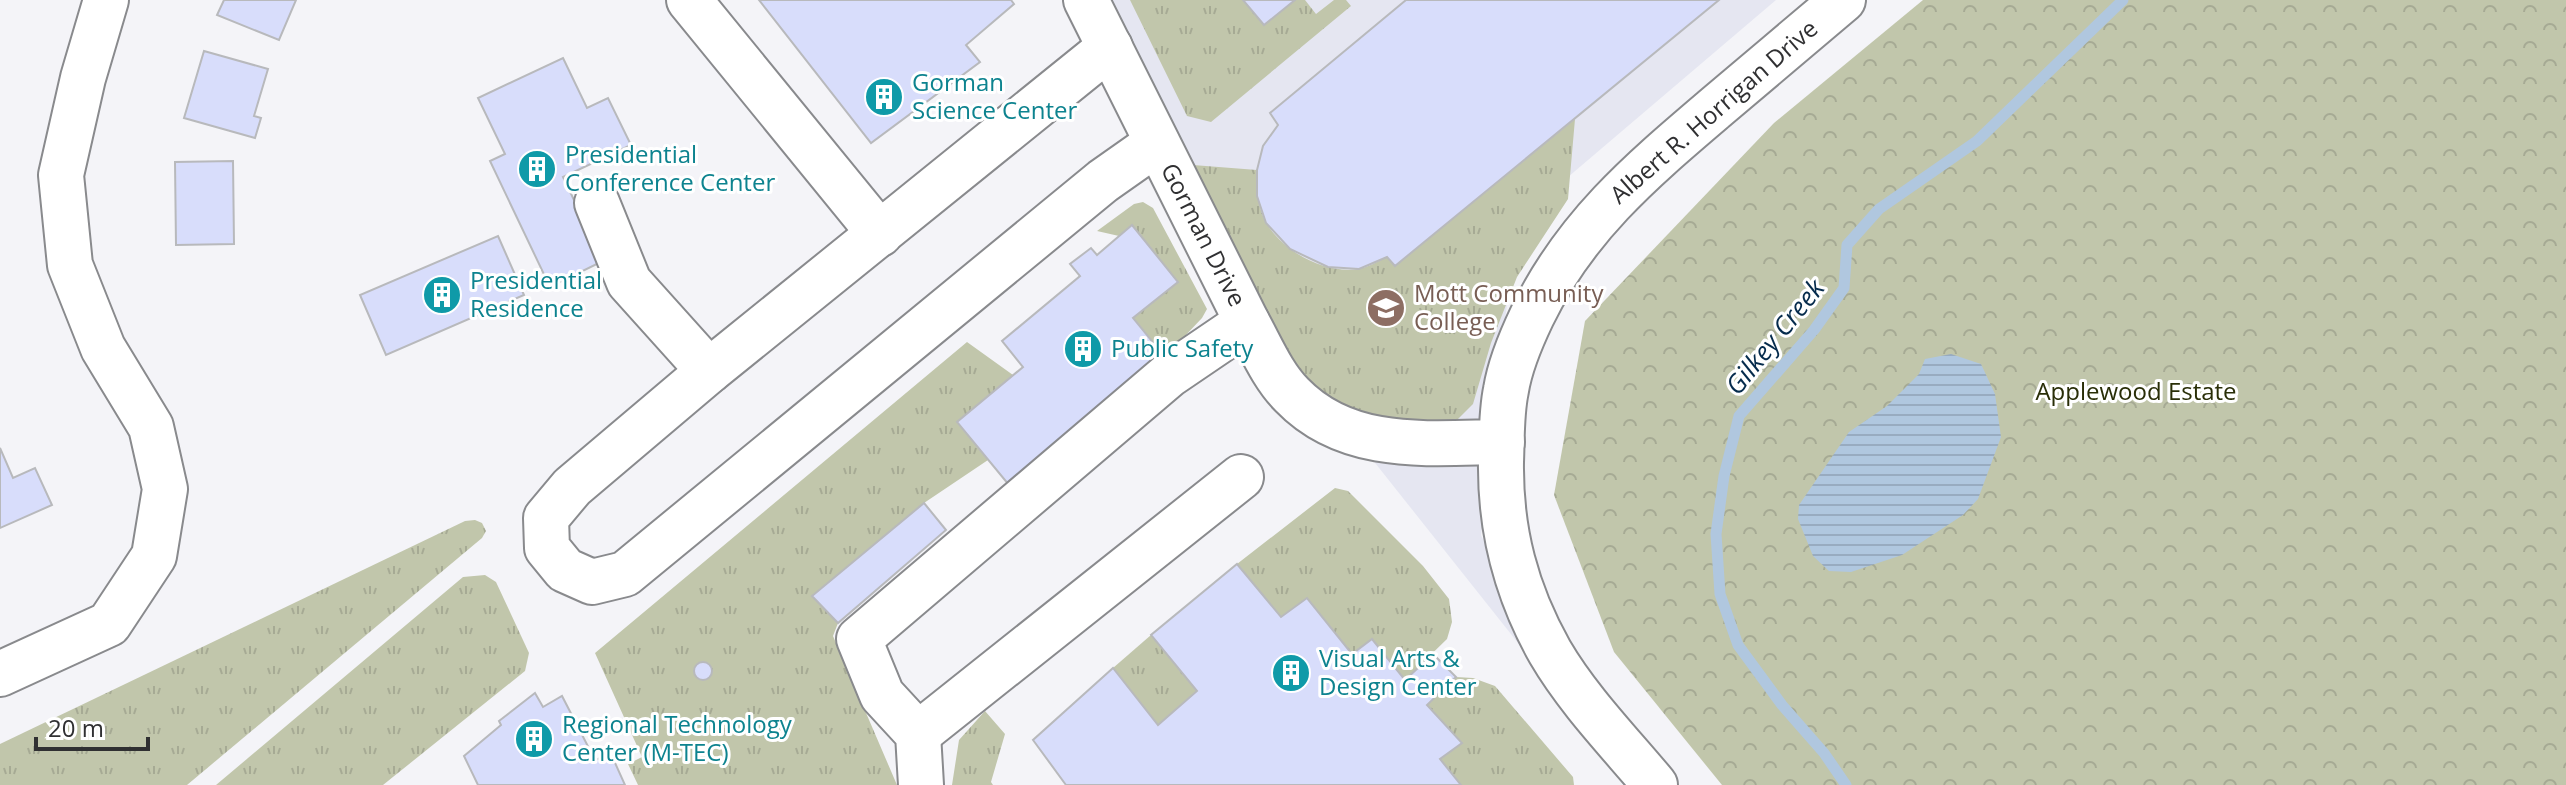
<svg xmlns="http://www.w3.org/2000/svg" width="2566" height="785" font-family="'Open Sans',sans-serif">
	<style>
		.built { fill: #e5e6f1 }
		.grass { fill: url(#grass-tufts) }
		.park { fill: url(#park-crowns) }
		.water { fill: url(#water-rules) }
		.lines { fill: none; stroke-linecap: round; stroke-linejoin: round }
		.stream { stroke: #b0c7df; stroke-width: 11 }
		.building { fill: #d8ddfb; stroke: #b8b9bc; stroke-width: 2 }
		.minor-casing { stroke: #898a8d; stroke-width: 48 }
		.minor { stroke: #fff; stroke-width: 44 }
		.labels { text-anchor: middle; stroke-width: 6; stroke-linejoin: round; paint-order: stroke }
		.culture-label { font-size: 24px; fill: #0d838f; stroke: #fff; text-anchor: start }
		.street-label { font-size: 24px; fill: #303032; stroke: #fff }
		.education-label { font-size: 24px; fill: #785e54; stroke: #fff; text-anchor: start }
		.park-label { font-size: 24px; fill: #292e07; stroke: #fff }
		.water-label { font-size: 26px; font-style: italic; fill: #052b4c; stroke: #fff }
	</style>
	<defs>
		<pattern id="grass-tufts" width="24" height="20" patternUnits="userSpaceOnUse" patternTransform="scale(2)"><rect width="24" height="20" fill="#c1c6ab"/><path d="M3 7l-1-3M5 7V3M7 7l1-3M15 17l-1-3M17 17v-4M19 17l1-3" fill="none" stroke="#a6aa94"/></pattern>
		<pattern id="park-crowns" width="20" height="18" patternUnits="userSpaceOnUse" patternTransform="scale(2)"><rect width="20" height="18" fill="#c1c6ab"/><path d="M2 6a3 3 0 1 1 6 0M12 15a3 3 0 1 1 6 0" fill="none" stroke="#a6aa94"/></pattern>
		<pattern id="water-rules" width="6" height="5" patternUnits="userSpaceOnUse" patternTransform="scale(2)"><rect width="6" height="5" fill="#b0c7df"/><path d="M0 2.5h6" fill="none" stroke="#98abc0"/></pattern>
	</defs>
	<rect width="100%" height="100%" fill="#f4f4f8"/>
	<!-- built -->
	<path class="built" d="M1109 0H1776L1561 183 1512 259 1481 535 1545 677 1291 357Z"/>
	<!-- grass -->
	<g class="grass">
		<path d="M1130 0H1243L1264 25 1295 0H1305L1316 14 1334 0H1346L1351 6 1211 122 1187 116Z"/>
		<path d="M1575 119 1568 199 1517 277 1491 343 1473 404 1456 421 1391 423 1347 414 1320 394 1285 353 1193 165 1257 170C1257 188 1257 208 1267 224 1284 252 1325 274 1358 269 1367 268 1378 261 1387 257L1395 266Z"/>
		<path d="M1143 202 1153 208 1207 309 1202 318 1165 357 1133 318 1177 282 1131 226 1119 236 1097 231 1134 204Z"/>
		<path d="M967 342 1013 375 958 422 988 460 924 503 812 596 838 623 833 636 897 785H638L628 764 642 757 595 653Z"/>
		<path d="M1335 488 1348 491 1423 566 1449 599 1452 622 1447 639 1405 680 1372 639 1352 654 1307 598 1281 617 1237 564Z"/>
		<path d="M475 520 482 523 486 531 482 538 187 785H0V744L465 521Z"/>
		<path d="M485 575 496 582 529 653 525 671 383 785H216L463 577Z"/>
		<path d="M1151 635 1197 691 1158 725 1113 668Z"/>
		<path d="M1456 677 1473 678 1495 686 1573 777 1574 785H1461L1440 759 1461 743 1427 705Z"/>
		<path d="M985 711 1005 734 991 782 993 785H952L959 740Z"/>
	</g>
	<!-- park -->
	<path class="park" d="M1923 0H2566V785H1722L1614 652 1554 495 1585 321 1774 123Z"/>
	<!-- water -->
	<path class="water" d="M1951 354 1981 364 1995 394 2001 437 1978 499 1963 515 1902 555 1851 572 1829 571 1813 556 1798 519 1799 505 1849 432 1887 406 1919 374 1925 359Z"/>
	<g class="lines">
		<!-- stream -->
		<path class="stream" d="M1846 785 1824 753 1782 705 1738 645 1720 594 1716 534 1724 476 1739 416 1814 330 1844 288 1847 245 1879 209 1977 141 2123 0"/>
	</g>
	<!-- building -->
	<g class="building">
		<path d="M224 0H296L279 40 217 15Z"/>
		<path d="M759 0H1011L1014 4 966 45 980 62 871 143Z"/>
		<path d="M1243 0H1295L1264 25Z"/>
		<path d="M1406 0H1719L1395 266 1387 257 1359 269 1328 267 1290 249 1266 223 1257 196V170L1263 146 1278 125 1270 113Z"/>
		<path d="M204 51 268 69 254 116 261 118 255 138 184 118Z"/>
		<path d="M563 58 587 108 608 98 631 145 563 177 603 261 550 287 490 161 505 154 478 98Z"/>
		<path d="M233 161 234 244 176 245 175 162Z"/>
		<path d="M1132 225 1178 282 1133 318 1165 357 1009 485 957 422 1023 367 1002 341 1080 276 1070 264 1091 248 1097 255Z"/>
		<path d="M498 236 524 295 386 355 360 295Z"/>
		<path d="M0 448 13 478 35 468 52 505 0 528Z"/>
		<path d="M924 503 946 530 838 623 812 596Z"/>
		<path d="M1237 564 1281 617 1307 598 1352 654 1372 639 1405 680 1433 654 1456 677 1427 705 1462 743 1440 759 1461 785H1066L1033 740 1113 668 1158 725 1197 691 1151 635Z"/>
		<circle cx="703" cy="671" r="9"/>
		<path d="M535 693 543 707 562 696 595 760 611 754 625 785H478L464 756 501 725 499 721Z"/>
	</g>
	<g class="lines">
		<defs>
			<g id="minor">
				<path d="M689 0 880 234"/>
				<path d="M1086 0 1247 322C1261 347 1272 375 1292 395 1348 453 1429 443 1502 442"/>
				<path d="M1110 47 709 371 572 487 546 518 547 548 565 570 592 582 625 574 1103 181 1157 143"/>
				<path d="M597 203 629 282 709 371"/>
				<path d="M0 674 109 624 154 556 165 489 151 427 103 348 70 265 61 175 83 78 106 0"/>
				<path d="M918 734 1241 477"/>
				<path d="M921 785 918 734 882 695 859 639 1169 375 1247 322"/>
				<path d="M1655 785C1620 743 1578 700 1550 652 1516 592 1500 531 1501 462 1502 439 1501 413 1506 390 1510 365 1521 339 1532 316 1575 227 1640 172 1714 109 1757 73 1800 36 1843 0"/>
			</g>
		</defs>
		<!-- minor casing -->
		<use href="#minor" class="minor-casing"/>
		<!-- minor -->
		<use href="#minor" class="minor"/>
	</g>
	<!-- icons -->
	<defs>
		<symbol id="building-disc" viewBox="-11 -11 22 22"><circle r="9.5" fill="#0f9aa8" stroke="#fff"/><path d="M-4-6H4V6H1V3H-1V6H-4ZM-2.5-4.3h1.7v1.8h-1.7ZM.8-4.3h1.7v1.8H.8ZM-2.5-1h1.7V.8h-1.7ZM.8-1h1.7V.8H.8Z" fill="#fff"/></symbol>
		<symbol id="university-disc" viewBox="-11 -11 22 22"><circle r="9.5" fill="#8d6e63" stroke="#fff"/><path d="M0-5L7-2L0 1L-7-2ZM-4 1L0 2.5L4 1V4Q0 6-4 4Z" fill="#fff"/></symbol>
	</defs>
	<g fill-rule="evenodd">
		<use href="#building-disc" x="862" y="75" width="44" height="44"/>
		<use href="#building-disc" x="515" y="147" width="44" height="44"/>
		<use href="#building-disc" x="420" y="273" width="44" height="44"/>
		<use href="#university-disc" x="1364" y="286" width="44" height="44"/>
		<use href="#building-disc" x="1061" y="327" width="44" height="44"/>
		<use href="#building-disc" x="1269" y="651" width="44" height="44"/>
		<use href="#building-disc" x="512" y="717" width="44" height="44"/>
	</g>
	<g class="labels">
		<!-- culture labels -->
		<g class="culture-label">
			<text x="912" y="91">Gorman<tspan x="912" dy="28">Science Center</tspan></text>
			<text x="565" y="163">Presidential<tspan x="565" dy="28">Conference Center</tspan></text>
			<text x="470" y="289">Presidential<tspan x="470" dy="28">Residence</tspan></text>
			<text x="1111" y="357">Public Safety</text>
			<text x="1319" y="667">Visual Arts &amp;<tspan x="1319" dy="28">Design Center</tspan></text>
			<text x="562" y="733">Regional Technology<tspan x="562" dy="28">Center (M-TEC)</tspan></text>
		</g>
		<!-- street labels -->
		<g class="street-label">
			<text transform="translate(1714 112) rotate(-41)" y="8">Albert R. Horrigan Drive</text>
			<text transform="translate(1203 235) rotate(63)" y="8">Gorman Drive</text>
		</g>
		<!-- education labels -->
		<g class="education-label">
			<text x="1414" y="302">Mott Community<tspan x="1414" dy="28">College</tspan></text>
		</g>
		<!-- park labels -->
		<g class="park-label">
			<text x="2136" y="400">Applewood Estate</text>
		</g>
		<!-- water labels -->
		<g class="water-label">
			<text transform="translate(1775 337) rotate(-51)" y="9">Gilkey Creek</text>
		</g>
	</g>
	<!-- scale -->
	<path d="M36 737v12h112v-12" fill="none" stroke="#303032" stroke-width="4"/>
	<text x="48" y="737" font-size="24" fill="#303032" stroke="#ffffff" stroke-width="6" paint-order="stroke">20 m</text>
</svg>
